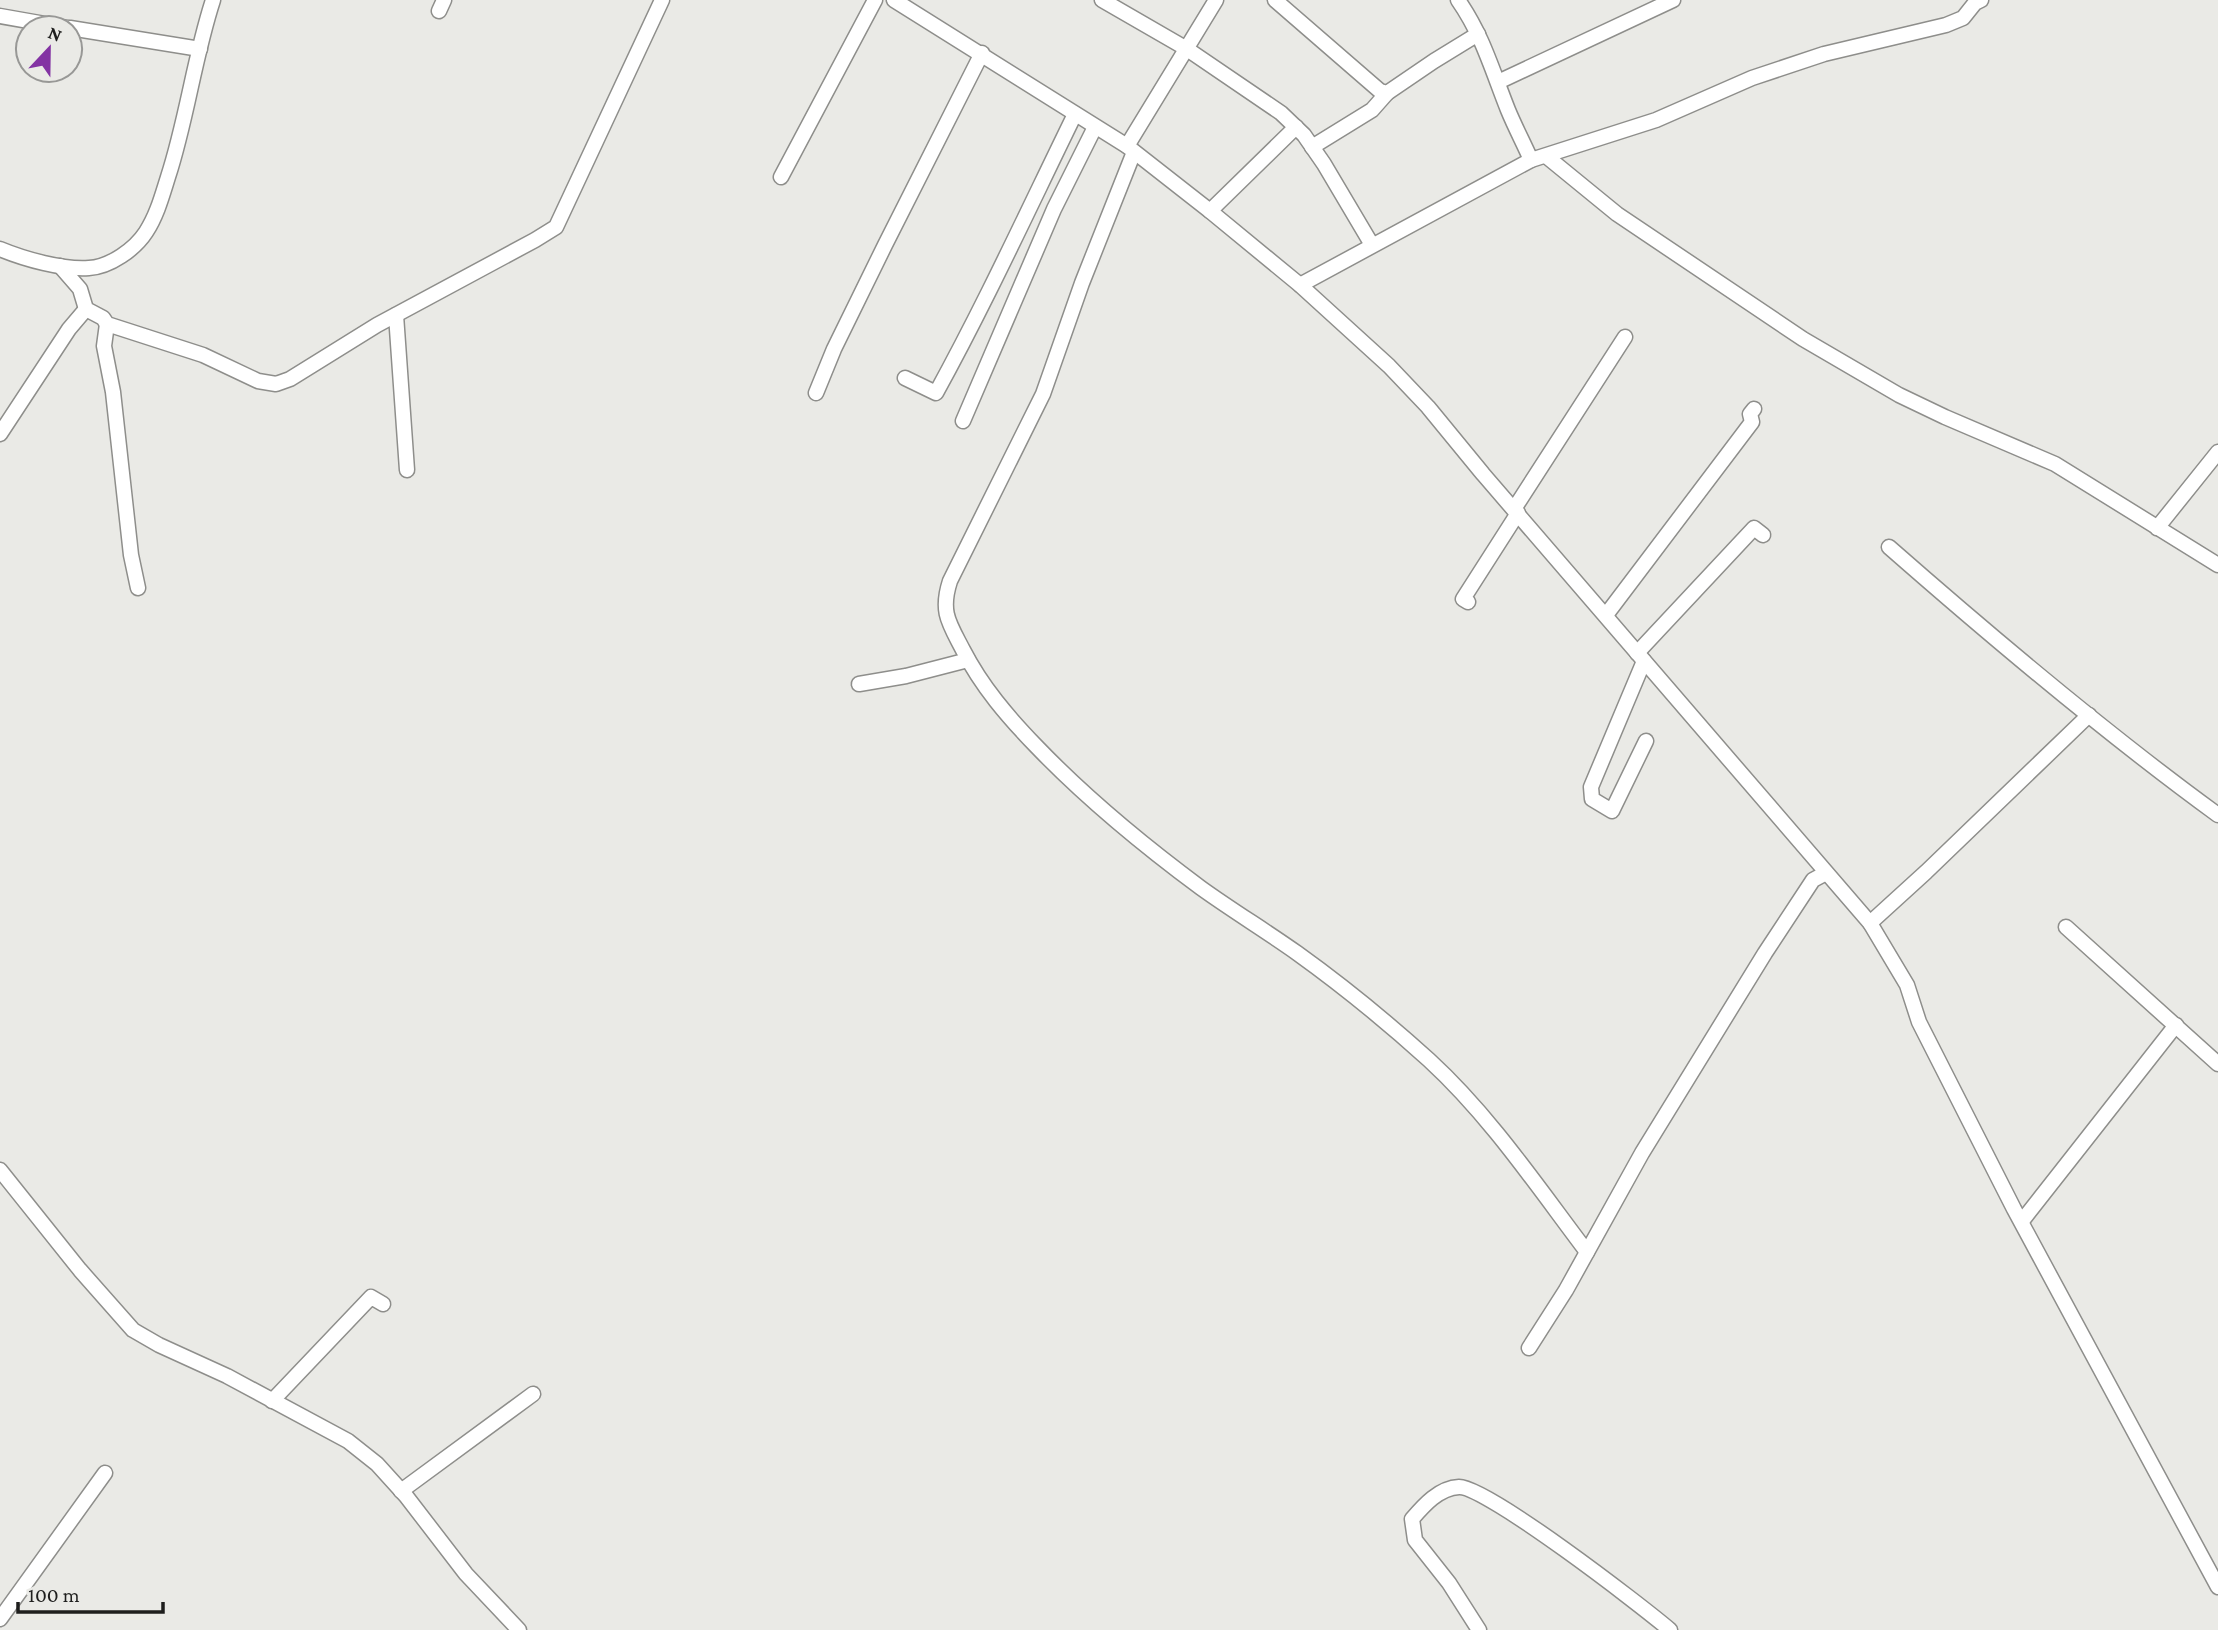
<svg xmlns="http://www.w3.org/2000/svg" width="2218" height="1630" font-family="'Crimson Pro',serif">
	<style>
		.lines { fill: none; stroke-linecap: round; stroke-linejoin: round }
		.minor-casing { stroke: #8e8e8b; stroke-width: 17 }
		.minor { stroke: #fff; stroke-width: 14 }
	</style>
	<rect width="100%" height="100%" fill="#eaeae6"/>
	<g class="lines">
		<defs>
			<g id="minor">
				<path d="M894 0 1127 146 1210 211 1300 285 1389 366 1428 407 1483 474 1870 923 1907 985 1919 1022 2014 1209 2218 1587"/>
				<path d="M1102 0 1187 49 1281 113 1304 135 1324 164 1372 245"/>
				<path d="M1275 0 1380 91 1387 93 1434 61 1478 34"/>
				<path d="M1458 0C1483 36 1492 70 1508 110 1515 127 1524 144 1531 160"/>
				<path d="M439 11 444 0"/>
				<path d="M0 16 68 28"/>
				<path d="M70 28 200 49"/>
				<path d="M1498 82 1673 0"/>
				<path d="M1127 146 1216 0"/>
				<path d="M1312 147 1372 110 1387 93"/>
				<path d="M1134 152 1082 283 1043 394 950 581C940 612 949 623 963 650 982 687 1008 717 1037 747 1087 799 1143 845 1201 888 1233 911 1266 931 1297 953 1343 986 1387 1022 1429 1060 1490 1116 1537 1186 1587 1252"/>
				<path d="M1546 156 1617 214 1803 339 1899 395 1945 417 2055 464 2218 565"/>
				<path d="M781 177 875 0"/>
				<path d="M1210 211 1296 127"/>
				<path d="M0 249C24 259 63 270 89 268 110 267 135 249 146 232 157 215 162 196 168 177 187 119 194 58 213 0"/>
				<path d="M60 266 80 289 86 309 103 318 107 324 203 355 258 381 276 384 290 379 377 325 535 240 556 227 662 0"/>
				<path d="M1300 285 1531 160 1656 120 1752 78 1824 54 1946 25 1963 18 1975 3 1981 0"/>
				<path d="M396 315 407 470"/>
				<path d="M107 324 104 346 113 392 131 555 138 588"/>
				<path d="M905 378 936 393C986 302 1029 208 1075 114"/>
				<path d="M816 393 834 349 885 245 982 53"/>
				<path d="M963 421 1054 209 1095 127"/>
				<path d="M0 434 69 329 86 309"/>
				<path d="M1514 509 1625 337"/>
				<path d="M2157 528 2218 452"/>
				<path d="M1889 547C1995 640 2104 732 2218 815"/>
				<path d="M1468 602 1463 599 1518 513"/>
				<path d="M1606 615 1752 422 1750 414 1754 409"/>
				<path d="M1637 653 1754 528 1763 535"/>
				<path d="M1644 661 1591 787 1592 799 1612 811 1646 741"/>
				<path d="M859 684 906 676 968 660"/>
				<path d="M1870 923 1926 872 2089 715"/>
				<path d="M2066 927 2218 1064"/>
				<path d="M0 1170 80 1270 133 1330 159 1345 227 1376 348 1441 377 1464 406 1496 466 1574 519 1630"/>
				<path d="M2022 1221 2176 1025"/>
				<path d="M1529 1348 1566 1290 1642 1153 1765 953 1813 880 1826 873"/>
				<path d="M272 1401 371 1297 383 1304"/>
				<path d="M401 1491 533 1394"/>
				<path d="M0 1619 105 1473"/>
				<path d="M1479 1630 1449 1583 1415 1540 1412 1519C1424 1505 1439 1488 1459 1487 1486 1486 1642 1606 1670 1630"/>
			</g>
		</defs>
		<!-- minor casing -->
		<use href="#minor" class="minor-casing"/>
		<!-- minor -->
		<use href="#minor" class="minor"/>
	</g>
	<!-- north arrow -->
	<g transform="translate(49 49) rotate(22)"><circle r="33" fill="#eaeae6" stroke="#989896" stroke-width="2"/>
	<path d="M0-5L12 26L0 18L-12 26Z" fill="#8333a3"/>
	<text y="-10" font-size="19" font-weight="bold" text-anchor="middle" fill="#1e1e1d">N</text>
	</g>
	<!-- scale -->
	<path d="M18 1602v10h145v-10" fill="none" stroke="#1e1e1d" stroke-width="3.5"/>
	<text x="28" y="1602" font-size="21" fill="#1e1e1d" stroke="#eaeae6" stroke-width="5" paint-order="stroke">100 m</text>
</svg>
